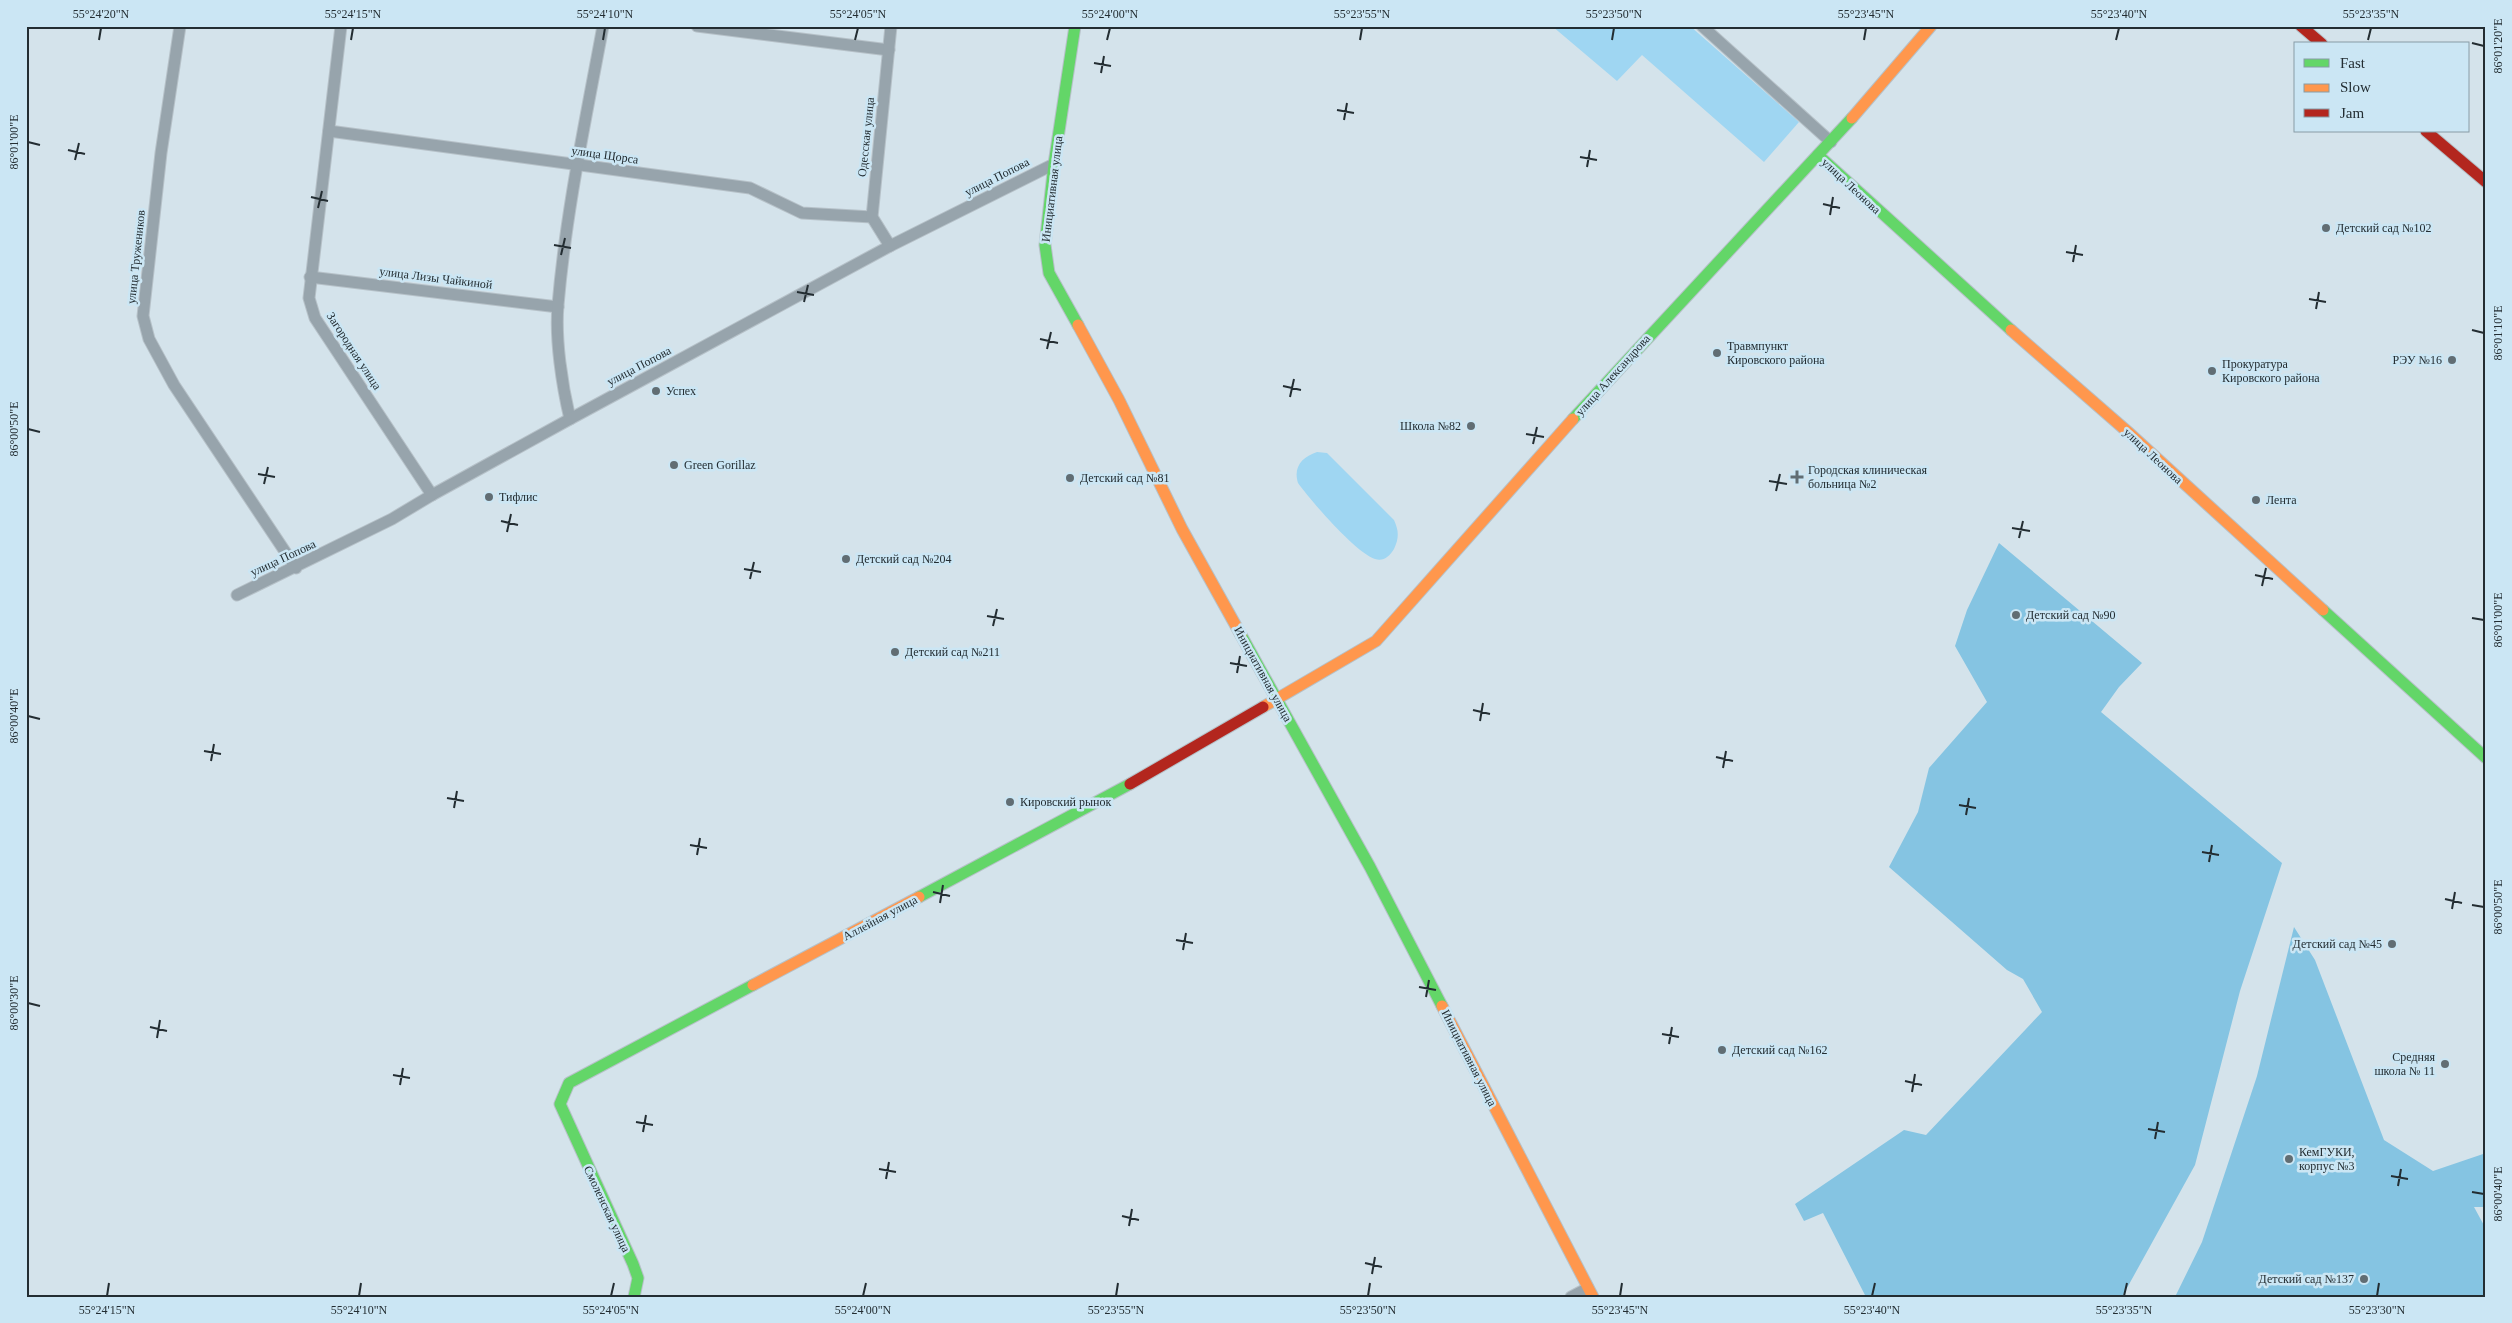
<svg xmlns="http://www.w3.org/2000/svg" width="2512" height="1323" font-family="Georgia,serif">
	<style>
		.green { fill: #9fd6f2 }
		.forest { fill: #85c4e2 }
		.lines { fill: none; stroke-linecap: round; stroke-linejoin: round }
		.street-casing { stroke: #b6c1c8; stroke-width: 13 }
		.fast-casing { stroke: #b6c1c8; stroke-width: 13 }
		.slow-casing { stroke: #b6c1c8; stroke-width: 13 }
		.jam-casing { stroke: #b6c1c8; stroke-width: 13 }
		.street { stroke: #97a4ac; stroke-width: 11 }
		.fast { stroke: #63d668; stroke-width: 11 }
		.slow { stroke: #ff974d; stroke-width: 11 }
		.jam { stroke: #b3261e; stroke-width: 11 }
		.ticks { fill: none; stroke: #232d32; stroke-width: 2 }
		.poi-dot { fill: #616d73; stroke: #cbe6f4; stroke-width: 2 }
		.labels { text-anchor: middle; stroke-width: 5; stroke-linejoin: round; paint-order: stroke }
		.street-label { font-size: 12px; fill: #232d32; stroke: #cbe6f4 }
		.poi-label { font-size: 12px; fill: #232d32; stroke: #cbe6f4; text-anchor: start }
		.neatline { fill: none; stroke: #232d32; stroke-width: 2 }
		.ticks-label { font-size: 12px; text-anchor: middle; fill: #232d32 }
	</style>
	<rect width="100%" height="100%" fill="#d4e3eb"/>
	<!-- green -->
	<g class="green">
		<path d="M1552 26H1690L1799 122 1764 162 1642 55 1617 81Z"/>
		<path d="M1317 452 1327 453 1394 520C1399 531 1399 538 1394 549 1390 556 1383 562 1375 559 1356 553 1311 501 1298 483 1293 467 1302 457 1317 452Z"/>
	</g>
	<!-- forest -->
	<g class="forest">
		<path d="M1999 543 2142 663 2119 687 2101 712 2282 863 2240 991 2195 1165 2122 1297H1866L1823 1213 1804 1221 1795 1204 1904 1130 1926 1135 2042 1012 2023 979 2007 970 1889 867 1918 812 1929 768 1987 702 1955 646 1967 610Z"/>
		<path d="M2294 927 2315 960 2384 1140 2433 1171 2486 1153V1207H2474L2486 1229V1297H2175L2202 1242 2257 1076Z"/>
	</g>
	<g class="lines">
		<defs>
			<g id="street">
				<path d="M180 26 161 153 143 316 149 339 174 385 296 568"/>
				<path d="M341 26 309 298 315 318 432 495"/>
				<path d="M697 26 889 50"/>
				<path d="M1702 26 1831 142"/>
				<path d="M329 131 750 188 802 213 872 217"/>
				<path d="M890 246 872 217 891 26"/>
				<path d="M310 277 558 307"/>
				<path d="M570 419C562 385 555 339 558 305 566 211 586 118 603 26"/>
				<path d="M237 595 392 519 432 495 570 419 890 246 1054 164"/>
				<path d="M1571 1297 1588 1288"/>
			</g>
			<g id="fast">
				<path d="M1075 26 1054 164 1045 245 1049 273 1078 325"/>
				<path d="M1818 155 2011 330"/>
				<path d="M1573 419 1852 118"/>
				<path d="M2323 610 2486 758"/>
				<path d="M1241 635 1370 867 1442 1006"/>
				<path d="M919 897 1130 784"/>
				<path d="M634 1297 638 1278 633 1264 560 1104 569 1083 753 985"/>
			</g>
			<g id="slow">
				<path d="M1852 118 1931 26"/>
				<path d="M1078 325 1119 400 1182 529 1241 635"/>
				<path d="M2011 330 2129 433 2323 610"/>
				<path d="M1263 707 1376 641 1573 419"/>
				<path d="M753 985 919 897"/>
				<path d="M1442 1006 1593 1297"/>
			</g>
			<g id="jam">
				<path d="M2301 26 2322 44"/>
				<path d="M2426 131 2486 182"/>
				<path d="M1130 784 1263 707"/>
			</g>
		</defs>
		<!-- street casing -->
		<use href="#street" class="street-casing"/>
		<!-- fast casing -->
		<use href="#fast" class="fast-casing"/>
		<!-- slow casing -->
		<use href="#slow" class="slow-casing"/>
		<!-- jam casing -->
		<use href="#jam" class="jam-casing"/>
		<!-- street -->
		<use href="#street" class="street"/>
		<!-- fast -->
		<use href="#fast" class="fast"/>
		<!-- slow -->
		<use href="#slow" class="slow"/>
		<!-- jam -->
		<use href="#jam" class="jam"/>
	</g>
	<!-- ticks -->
	<path class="ticks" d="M99 40 101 28M351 40 353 28M603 40 605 28M855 40 858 28M1107 40 1110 28M1360 40 1362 28M1612 40 1614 28M1864 40 1866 28M2116 40 2119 28M2368 40 2371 28M2472 43 2484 46M1094 63 1111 66M1101 73 1104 56M1337 110 1354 113M1344 120 1347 103M28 142 40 145M68 150 85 154M1580 157 1597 160M75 160 79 143M1587 167 1590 150M311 197 328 201M1823 204 1840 208M318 208 322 191M1830 215 1833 197M554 245 571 248M2066 252 2083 255M561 255 565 238M2073 262 2076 245M797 292 814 295M2309 299 2326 302M804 302 808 285M2316 309 2319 292M2472 330 2484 333M1040 339 1058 343M1047 349 1051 332M1283 386 1301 390M1290 397 1294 379M28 429 40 432M1526 434 1544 437M1533 444 1537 427M258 474 275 477M1769 481 1787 484M264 484 268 467M1776 491 1780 474M501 521 518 525M2012 528 2030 531M507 532 511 514M2019 538 2023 521M744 569 761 572M2255 575 2273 579M750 579 754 562M2262 586 2266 568M987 616 1004 619M2472 618 2484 620M993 626 997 609M1230 663 1247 666M1237 673 1240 656M1473 710 1490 714M28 716 40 719M1480 721 1483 703M204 751 221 754M1716 757 1733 761M211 761 214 744M1723 768 1726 751M447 798 464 801M1959 805 1976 808M454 808 457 791M1966 815 1969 798M690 845 707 848M2202 852 2219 855M697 855 700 838M2209 862 2212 845M933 892 950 896M2445 899 2462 903M940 903 943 885M2472 905 2484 907M2452 909 2455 892M1176 940 1193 943M1183 950 1186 933M1419 987 1436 990M1426 997 1429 980M28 1003 40 1006M150 1027 167 1031M1662 1034 1679 1037M157 1038 160 1020M1669 1044 1672 1027M393 1075 410 1078M1905 1081 1922 1085M400 1085 403 1068M1912 1092 1915 1074M636 1122 653 1125M2148 1129 2165 1132M643 1132 646 1115M2155 1139 2158 1122M879 1169 896 1172M2391 1176 2408 1179M886 1179 889 1162M2398 1186 2401 1169M2472 1192 2484 1194M1122 1216 1139 1220M1129 1226 1132 1209M1365 1263 1382 1267M1372 1274 1375 1257M107 1296 109 1283M359 1296 361 1283M611 1296 614 1283M863 1296 866 1283M1116 1296 1118 1283M1368 1296 1370 1283M1620 1296 1622 1283M1872 1296 1875 1283M2124 1296 2127 1283M2377 1296 2379 1283"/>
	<!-- markers -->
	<g class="poi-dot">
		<circle cx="2326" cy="228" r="5"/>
		<circle cx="1717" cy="353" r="5"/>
		<circle cx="2452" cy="360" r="5"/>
		<circle cx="2212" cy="371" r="5"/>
		<circle cx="656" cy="391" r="5"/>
		<circle cx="1471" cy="426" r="5"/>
		<circle cx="674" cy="465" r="5"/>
		<path d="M1794.5 469.5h5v5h5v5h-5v5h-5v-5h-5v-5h5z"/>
		<circle cx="1070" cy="478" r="5"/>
		<circle cx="489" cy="497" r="5"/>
		<circle cx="2256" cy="500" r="5"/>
		<circle cx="846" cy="559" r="5"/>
		<circle cx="2016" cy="615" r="5"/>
		<circle cx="895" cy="652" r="5"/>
		<circle cx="1010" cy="802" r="5"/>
		<circle cx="2392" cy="944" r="5"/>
		<circle cx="1722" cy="1050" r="5"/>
		<circle cx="2445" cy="1064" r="5"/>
		<circle cx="2289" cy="1159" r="5"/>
		<circle cx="2364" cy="1279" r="5"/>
	</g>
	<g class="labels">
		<!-- street labels -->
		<g class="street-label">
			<text transform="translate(866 137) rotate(-84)" y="4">Одесская улица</text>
			<text transform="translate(605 155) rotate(8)" y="4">улица Щорса</text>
			<text transform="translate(997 177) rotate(-27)" y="4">улица Попова</text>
			<text transform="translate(1851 186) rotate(43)" y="4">улица Леонова</text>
			<text transform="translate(1052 189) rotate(-83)" y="4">Инициативная улица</text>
			<text transform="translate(136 257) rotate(-84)" y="4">улица Тружеников</text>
			<text transform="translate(436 278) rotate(7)" y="4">улица Лизы Чайкиной</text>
			<text transform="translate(354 351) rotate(57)" y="4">Загородная улица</text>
			<text transform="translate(639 366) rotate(-28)" y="4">улица Попова</text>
			<text transform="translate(1613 375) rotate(-48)" y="4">улица Александрова</text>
			<text transform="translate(2153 456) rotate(43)" y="4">улица Леонова</text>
			<text transform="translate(283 558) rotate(-25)" y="4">улица Попова</text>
			<text transform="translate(1263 674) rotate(61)" y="4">Инициативная улица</text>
			<text transform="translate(880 918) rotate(-28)" y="4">Аллейная улица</text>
			<text transform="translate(1469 1058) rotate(63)" y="4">Инициативная улица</text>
			<text transform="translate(607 1209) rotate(65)" y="4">Смоленская улица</text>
		</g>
		<!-- poi labels -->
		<g class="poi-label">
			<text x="2336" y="232">Детский сад №102</text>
			<text x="1727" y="350">Травмпункт<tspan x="1727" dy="14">Кировского района</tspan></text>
			<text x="2442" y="364" text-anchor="end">РЭУ №16</text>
			<text x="2222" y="368">Прокуратура<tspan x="2222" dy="14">Кировского района</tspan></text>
			<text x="666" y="395">Успех</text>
			<text x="1461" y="430" text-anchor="end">Школа №82</text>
			<text x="684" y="469">Green Gorillaz</text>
			<text x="1808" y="474">Городская клиническая<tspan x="1808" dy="14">больница №2</tspan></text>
			<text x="1080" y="482">Детский сад №81</text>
			<text x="499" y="501">Тифлис</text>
			<text x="2266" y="504">Лента</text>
			<text x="856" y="563">Детский сад №204</text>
			<text x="2026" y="619">Детский сад №90</text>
			<text x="905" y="656">Детский сад №211</text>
			<text x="1020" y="806">Кировский рынок</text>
			<text x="2382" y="948" text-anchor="end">Детский сад №45</text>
			<text x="1732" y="1054">Детский сад №162</text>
			<text x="2435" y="1061" text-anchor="end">Средняя<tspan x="2435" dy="14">школа № 11</tspan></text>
			<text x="2299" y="1156">КемГУКИ,<tspan x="2299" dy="14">корпус №3</tspan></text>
			<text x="2354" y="1283" text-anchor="end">Детский сад №137</text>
		</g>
	</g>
	<!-- border -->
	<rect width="2512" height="1323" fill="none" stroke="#cbe6f4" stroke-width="55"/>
	<!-- legend -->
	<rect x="2294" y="42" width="175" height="90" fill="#cbe6f4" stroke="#889ca6"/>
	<rect x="2304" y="59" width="25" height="8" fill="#63d668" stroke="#889ca6"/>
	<text x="2340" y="68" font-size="15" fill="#232d32">Fast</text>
	<rect x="2304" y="84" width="25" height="8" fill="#ff974d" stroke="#889ca6"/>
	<text x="2340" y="92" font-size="15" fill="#232d32">Slow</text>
	<rect x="2304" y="109" width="25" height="8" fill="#b3261e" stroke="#889ca6"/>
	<text x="2340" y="118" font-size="15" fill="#232d32">Jam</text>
	<rect x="28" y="28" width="2456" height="1268" class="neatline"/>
	<g class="ticks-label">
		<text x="101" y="18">55°24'20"N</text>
		<text x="353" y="18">55°24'15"N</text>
		<text x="605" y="18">55°24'10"N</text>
		<text x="858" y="18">55°24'05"N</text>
		<text x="1110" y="18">55°24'00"N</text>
		<text x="1362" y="18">55°23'55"N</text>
		<text x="1614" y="18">55°23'50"N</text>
		<text x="1866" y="18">55°23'45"N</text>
		<text x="2119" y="18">55°23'40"N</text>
		<text x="2371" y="18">55°23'35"N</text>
		<text transform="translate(2498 46) rotate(-90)" y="4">86°01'20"E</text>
		<text transform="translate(14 142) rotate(-90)" y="4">86°01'00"E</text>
		<text transform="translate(2498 333) rotate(-90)" y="4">86°01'10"E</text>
		<text transform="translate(14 429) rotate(-90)" y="4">86°00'50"E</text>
		<text transform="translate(2498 620) rotate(-90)" y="4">86°01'00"E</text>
		<text transform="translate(14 716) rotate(-90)" y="4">86°00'40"E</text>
		<text transform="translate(2498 907) rotate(-90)" y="4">86°00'50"E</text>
		<text transform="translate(14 1003) rotate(-90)" y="4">86°00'30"E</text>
		<text transform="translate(2498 1194) rotate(-90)" y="4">86°00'40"E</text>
		<text x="107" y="1314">55°24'15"N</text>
		<text x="359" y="1314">55°24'10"N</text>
		<text x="611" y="1314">55°24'05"N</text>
		<text x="863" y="1314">55°24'00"N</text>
		<text x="1116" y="1314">55°23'55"N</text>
		<text x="1368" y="1314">55°23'50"N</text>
		<text x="1620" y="1314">55°23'45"N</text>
		<text x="1872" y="1314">55°23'40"N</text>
		<text x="2124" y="1314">55°23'35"N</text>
		<text x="2377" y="1314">55°23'30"N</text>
	</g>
</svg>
